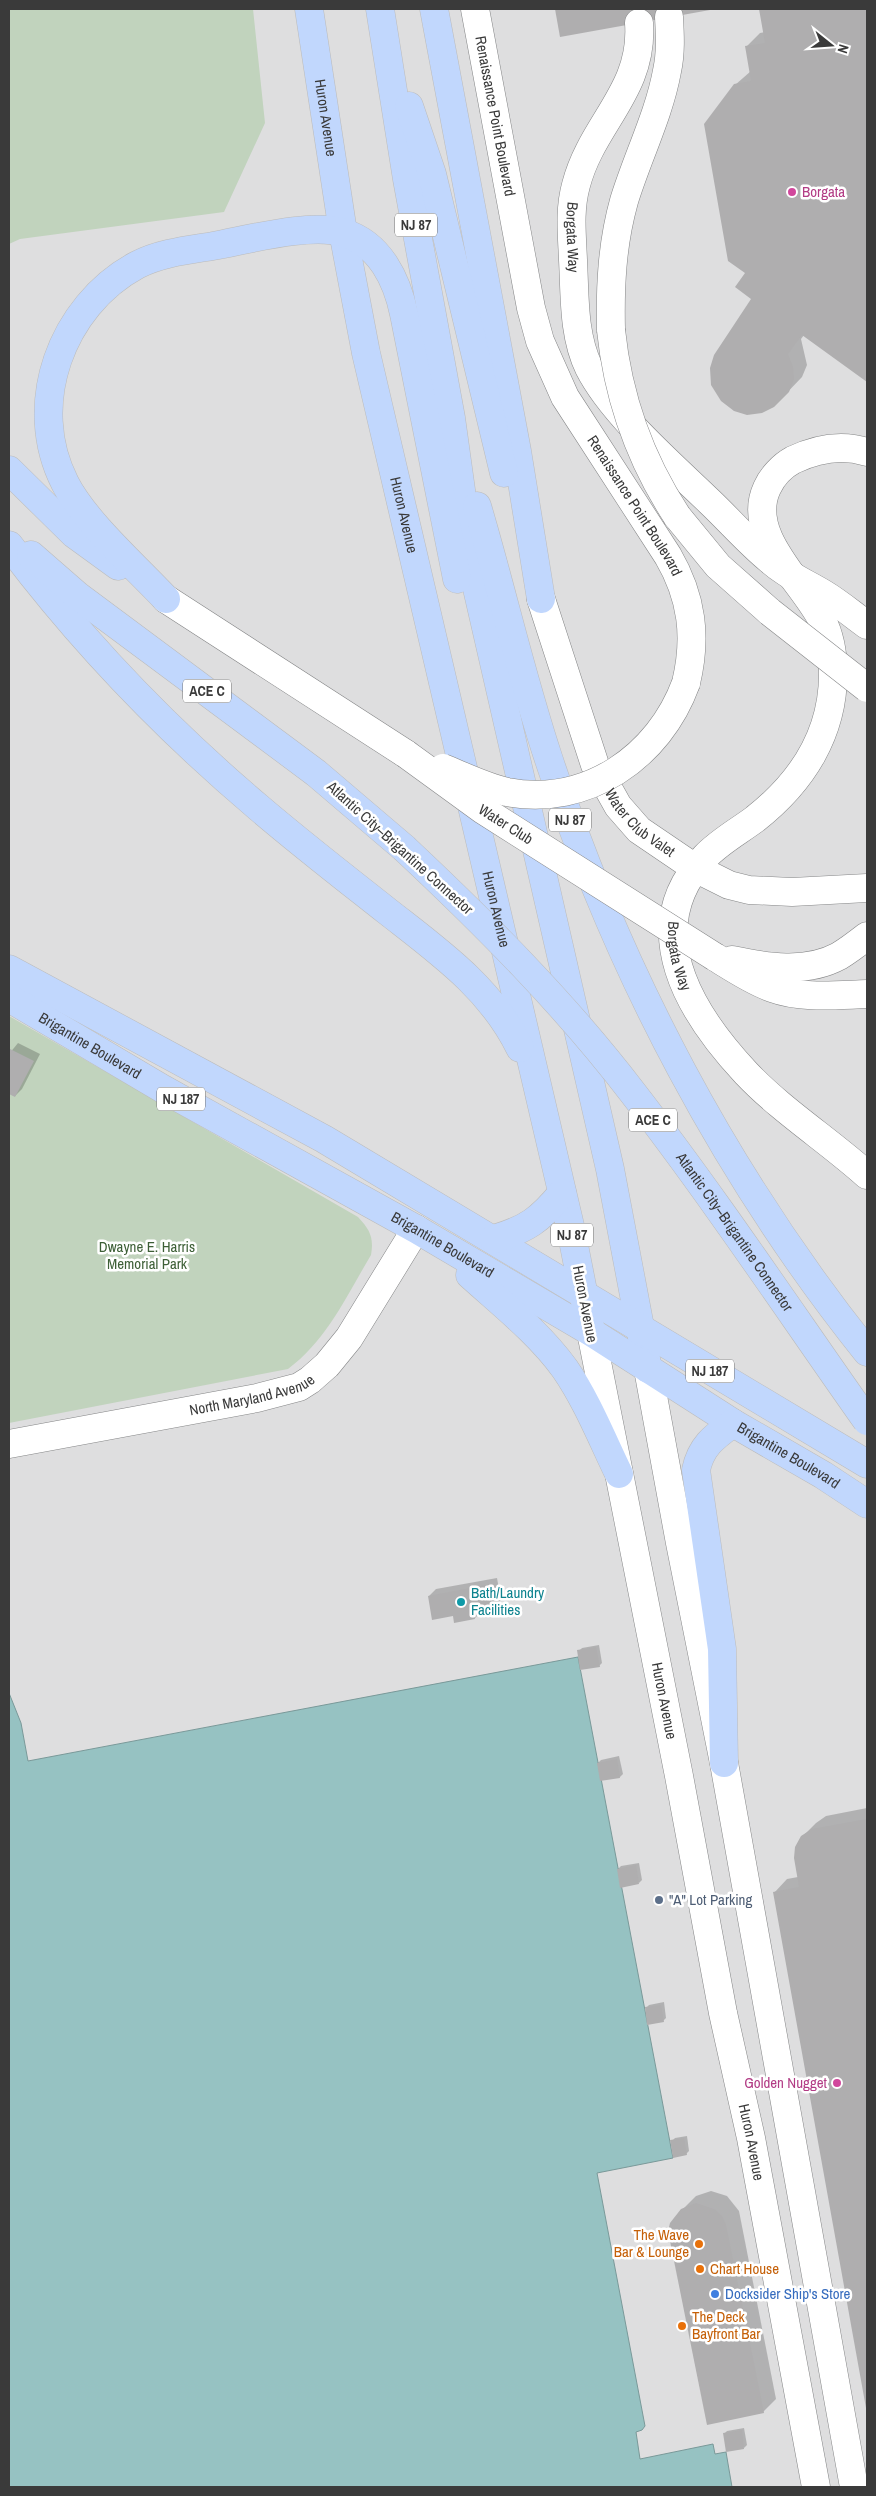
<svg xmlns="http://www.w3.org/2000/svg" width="876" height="2496" font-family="'Archivo Narrow',sans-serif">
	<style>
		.green { fill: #c1d3bd }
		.water { fill: #96c2c2; stroke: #7a9999 }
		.shadow { fill: #0003 }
		.building { fill: #afaeaf }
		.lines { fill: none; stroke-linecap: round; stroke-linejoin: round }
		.minor-casing { stroke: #858687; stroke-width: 29 }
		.major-casing { stroke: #bcbcbc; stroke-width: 29 }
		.minor { stroke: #fff; stroke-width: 28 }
		.major { stroke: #c1d7fd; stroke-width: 28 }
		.minor-bridge-casing { stroke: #858687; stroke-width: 29; stroke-linecap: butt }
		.major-bridge-casing { stroke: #bcbcbc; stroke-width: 29; stroke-linecap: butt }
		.minor-bridge { stroke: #fff; stroke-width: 28 }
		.major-bridge { stroke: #c1d7fd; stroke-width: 28 }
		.hotel-dot { fill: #d1479c; stroke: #fff; stroke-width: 2 }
		.culture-dot { fill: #0f9aa8; stroke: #fff; stroke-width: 2 }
		.service-dot { fill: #5c6f8a; stroke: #fff; stroke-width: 2 }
		.food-dot { fill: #e8710a; stroke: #fff; stroke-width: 2 }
		.shop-dot { fill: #3f7fe0; stroke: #fff; stroke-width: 2 }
		.labels { text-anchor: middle; stroke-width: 5; stroke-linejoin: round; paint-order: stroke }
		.shield { fill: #fff; stroke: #757575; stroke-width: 1 }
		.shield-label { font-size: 14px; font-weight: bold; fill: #3a3a3a }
		.street-label { font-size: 15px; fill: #3a3a3a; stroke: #fff }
		.hotel-label { font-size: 15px; fill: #b23c85; stroke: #fff; text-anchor: start }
		.park-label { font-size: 15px; fill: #3d5f36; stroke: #fff }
		.culture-label { font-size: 15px; fill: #0d838f; stroke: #fff; text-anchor: start }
		.service-label { font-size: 15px; fill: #4e5e75; stroke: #fff; text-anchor: start }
		.food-label { font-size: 15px; fill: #c56008; stroke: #fff; text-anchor: start }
		.shop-label { font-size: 15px; fill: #366cbe; stroke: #fff; text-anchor: start }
	</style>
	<rect width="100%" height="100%" fill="#dededf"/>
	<!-- green -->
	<g class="green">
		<path d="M9 9H253L265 123 224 212 20 239 9 244Z"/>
		<path d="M9 1016 358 1217C370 1230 374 1237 371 1255 347 1295 327 1340 288 1369L9 1423Z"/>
	</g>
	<!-- water -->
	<path class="water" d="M578 1657 673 2158 597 2173 645 2426 642 2430 636 2432 640 2459 713 2444 715 2454 726 2452 732 2487H9V1693L21 1723 28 1761Z"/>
	<!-- shadow -->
	<g class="shadow">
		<path d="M556 9H708L561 36Z"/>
		<path d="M760 9H867V379L804 335 801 339 807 365 802 377 780 400 746 273 735 85 751 71 746 47 760 33 765 32Z"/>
		<path d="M18 1043 40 1054 22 1089 15 1096 9 1092V1054Z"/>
		<path d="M497 1578 501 1600 494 1607 481 1609V1612L475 1618 454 1615 429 1596 436 1589Z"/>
		<path d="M599 1645 602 1663 599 1666 579 1651 582 1648Z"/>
		<path d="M619 1756 623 1774 620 1777 601 1780 598 1763 601 1760Z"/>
		<path d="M867 1808V2406L774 1893 787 1879 798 1877 802 1837 816 1823 826 1816Z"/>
		<path d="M639 1863 642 1880 639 1883 618 1869 621 1866Z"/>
		<path d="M664 2002 666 2018 663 2021 646 2008 649 2005Z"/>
		<path d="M687 2136 689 2151 686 2154 672 2141 675 2138Z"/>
		<path d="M711 2191 727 2196 739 2211 776 2399 763 2412 682 2210 696 2196Z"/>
		<path d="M744 2428 747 2445 744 2448 724 2434 727 2431Z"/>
	</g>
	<!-- building -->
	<g class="building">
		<path d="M555 9H710V10L560 37Z"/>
		<path d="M759 9H867V382L802 335 788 354 793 367 794 379 789 392 774 407 762 413 747 415 734 411 721 401 711 385 710 368 714 355 751 299 735 287 745 273 728 261 704 124 734 84 751 81 745 46 765 43Z"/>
		<path d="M10 1049 34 1061 15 1097 9 1094Z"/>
		<path d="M491 1584 495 1608 474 1611 475 1619 454 1623 453 1616 432 1620 428 1596Z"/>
		<path d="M596 1647 600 1667 580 1670 577 1650Z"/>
		<path d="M617 1759 620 1778 600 1781 597 1763Z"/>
		<path d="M867 1819V2408H866L773 1892 799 1887 794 1858 795 1847 801 1836 812 1829Z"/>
		<path d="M636 1865 639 1884 620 1888 617 1869Z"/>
		<path d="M661 2005 664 2022 647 2025 645 2007Z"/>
		<path d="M684 2138 687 2155 673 2158 670 2140Z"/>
		<path d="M696 2203 714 2209 722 2216 726 2225 764 2413 707 2425 668 2231 670 2223 681 2209Z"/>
		<path d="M742 2430 744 2449 726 2452 723 2433Z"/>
	</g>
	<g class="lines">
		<defs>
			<g id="minor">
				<path id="s1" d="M475 9 531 308 540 341 565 397 668 556C692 597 697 637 686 683"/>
				<path id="s2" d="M639 23C644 91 592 123 576 185 569 210 572 235 573 260 575 296 573 335 589 368 613 415 672 465 710 502 730 521 749 543 770 560 786 575 806 583 824 594 839 603 853 615 867 625"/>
				<path d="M611 330C610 286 612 244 624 201 637 158 659 115 667 71 671 53 670 35 669 17"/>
				<path id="s3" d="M867 452C842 444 816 449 793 460 782 466 772 477 767 488 745 535 803 582 822 620 830 636 833 654 833 671 834 733 802 782 755 819 739 831 719 842 705 857 637 929 690 1013 746 1073 782 1111 828 1140 867 1175"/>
				<path d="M677 516 718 566 770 612"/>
				<path d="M166 599 406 754"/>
				<path id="s4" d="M541 599 595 765 618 806 639 830 695 868 729 885 749 890 792 892 867 888"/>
				<path d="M715 957C733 968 752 981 772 988 802 999 836 995 867 994"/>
				<path d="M732 960C766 967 806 974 839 956 849 950 858 943 867 936"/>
				<path id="s5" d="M591 1332 679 1776 723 2013 751 2138 816 2487"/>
				<path d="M648 1369 680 1543 724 1763 854 2487"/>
				<path id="s6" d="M9 1444 257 1398 299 1387 310 1380 327 1365 349 1338 416 1229"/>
			</g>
			<g id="major">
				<path id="s7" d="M309 9 343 232 366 353 571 1230 591 1332"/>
				<path d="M380 9 407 179 451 418 471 562 610 1169 648 1369"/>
				<path d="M434 9 517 451 541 599"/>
				<path d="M409 106 432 174 504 473"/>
				<path d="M9 470 74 534 118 566"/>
				<path d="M477 506C502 590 521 676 549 760 619 973 727 1177 867 1352"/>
				<path d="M9 545C82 642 166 729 258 807 300 843 344 877 387 911 438 951 491 988 520 1048"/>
				<path d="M31 555 78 596 316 773 404 848"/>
				<path d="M166 599C136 567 84 521 65 483 25 405 61 306 137 265 160 253 188 250 213 246 247 240 312 222 344 233 380 244 397 280 404 314L457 579"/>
				<path d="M9 969 324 1139 867 1464"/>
				<path id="s8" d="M9 998 163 1089 416 1229 591 1332 733 1423 823 1475 867 1504"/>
				<path d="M494 1239C527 1229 540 1220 562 1193"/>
				<path d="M470 1275C502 1304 539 1333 565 1369 587 1401 602 1439 619 1474"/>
				<path d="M724 1763 722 1649 696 1470C701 1446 714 1437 733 1423"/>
			</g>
		</defs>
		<!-- minor casing -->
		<use href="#minor" class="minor-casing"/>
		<!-- major casing -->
		<use href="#major" class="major-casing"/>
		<!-- minor -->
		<use href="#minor" class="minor"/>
		<!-- major -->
		<use href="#major" class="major"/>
		<defs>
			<g id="minor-bridge">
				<path d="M611 330C618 398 639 458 677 516"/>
				<path d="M770 612 867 688"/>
				<path id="s9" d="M406 754 483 810 715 957"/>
				<path d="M443 768C463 776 485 787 507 792 587 807 659 757 686 683"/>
			</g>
			<g id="major-bridge">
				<path id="s10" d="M404 848C485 924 565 1004 633 1093 715 1199 790 1312 867 1421"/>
			</g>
		</defs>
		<!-- minor-bridge casing -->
		<use href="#minor-bridge" class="minor-bridge-casing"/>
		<!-- major-bridge casing -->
		<use href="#major-bridge" class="major-bridge-casing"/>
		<!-- minor-bridge -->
		<use href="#minor-bridge" class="minor-bridge"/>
		<!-- major-bridge -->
		<use href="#major-bridge" class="major-bridge"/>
	</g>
	<!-- markers -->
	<g class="hotel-dot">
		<circle cx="792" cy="192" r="5"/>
		<circle cx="837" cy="2083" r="5"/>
	</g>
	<circle class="culture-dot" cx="461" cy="1602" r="5"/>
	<circle class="service-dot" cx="659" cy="1900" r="5"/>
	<g class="food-dot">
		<circle cx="699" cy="2244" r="5"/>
		<circle cx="700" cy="2269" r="5"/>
		<circle cx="682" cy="2326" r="5"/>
	</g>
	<circle class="shop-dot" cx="715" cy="2294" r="5"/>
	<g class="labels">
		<!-- shield labels -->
		<g class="shield">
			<rect x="395" y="213.5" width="42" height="23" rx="4"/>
			<rect x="183" y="679.5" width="48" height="23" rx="4"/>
			<rect x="549" y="808.5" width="42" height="23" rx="4"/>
			<rect x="157" y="1087.5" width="48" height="23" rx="4"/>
			<rect x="629" y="1108.5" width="48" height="23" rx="4"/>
			<rect x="551" y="1223.5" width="42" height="23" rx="4"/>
			<rect x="686" y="1359.5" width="48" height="23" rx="4"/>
		</g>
		<g class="shield-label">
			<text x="416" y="230">NJ 87</text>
			<text x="207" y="696">ACE C</text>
			<text x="570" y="825">NJ 87</text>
			<text x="181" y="1104">NJ 187</text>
			<text x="653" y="1125">ACE C</text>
			<text x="572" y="1240">NJ 87</text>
			<text x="710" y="1376">NJ 187</text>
		</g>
		<!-- street labels -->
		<g class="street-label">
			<text dy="5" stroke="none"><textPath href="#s1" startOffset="109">Renaissance Point Boulevard</textPath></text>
			<text dy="5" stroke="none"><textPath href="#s7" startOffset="110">Huron Avenue</textPath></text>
			<text dy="5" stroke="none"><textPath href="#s2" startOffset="229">Borgata Way</textPath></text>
			<text dy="5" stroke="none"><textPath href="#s1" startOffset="529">Renaissance Point Boulevard</textPath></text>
			<text dy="5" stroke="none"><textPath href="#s7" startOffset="515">Huron Avenue</textPath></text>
			<text dy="5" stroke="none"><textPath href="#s4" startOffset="249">Water Club Valet</textPath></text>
			<text dy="5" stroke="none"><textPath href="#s9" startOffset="122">Water Club</textPath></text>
			<text transform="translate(400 848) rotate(42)" y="5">Atlantic City–Brigantine Connector</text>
			<text dy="5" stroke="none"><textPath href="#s7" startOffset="920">Huron Avenue</textPath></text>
			<text dy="5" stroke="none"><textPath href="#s3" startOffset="662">Borgata Way</textPath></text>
			<text dy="5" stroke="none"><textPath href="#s8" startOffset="94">Brigantine Boulevard</textPath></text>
			<text dy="5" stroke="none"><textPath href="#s10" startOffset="508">Atlantic City–Brigantine Connector</textPath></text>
			<text dy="5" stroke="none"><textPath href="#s8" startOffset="499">Brigantine Boulevard</textPath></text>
			<text transform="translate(585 1304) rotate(79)" y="5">Huron Avenue</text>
			<text dy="5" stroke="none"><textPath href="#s6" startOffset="248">North Maryland Avenue</textPath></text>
			<text dy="5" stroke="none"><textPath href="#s8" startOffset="904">Brigantine Boulevard</textPath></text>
			<text dy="5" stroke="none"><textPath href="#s5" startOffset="376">Huron Avenue</textPath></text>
			<text dy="5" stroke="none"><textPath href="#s5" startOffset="826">Huron Avenue</textPath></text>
		</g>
		<!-- hotel labels -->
		<g class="hotel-label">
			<text x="802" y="197">Borgata</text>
			<text x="827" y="2088" text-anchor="end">Golden Nugget</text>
		</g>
		<!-- park labels -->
		<g class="park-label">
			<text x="147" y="1252">Dwayne E. Harris<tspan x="147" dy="17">Memorial Park</tspan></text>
		</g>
		<!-- culture labels -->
		<g class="culture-label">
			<text x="471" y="1598">Bath/Laundry<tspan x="471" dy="17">Facilities</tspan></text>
		</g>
		<!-- service labels -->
		<g class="service-label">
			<text x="669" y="1905">"A" Lot Parking</text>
		</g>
		<!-- food labels -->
		<g class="food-label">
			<text x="689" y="2240" text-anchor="end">The Wave<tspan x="689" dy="17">Bar &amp; Lounge</tspan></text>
			<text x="710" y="2274">Chart House</text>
			<text x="692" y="2322">The Deck<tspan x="692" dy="17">Bayfront Bar</tspan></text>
		</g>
		<!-- shop labels -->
		<g class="shop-label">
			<text x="725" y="2299">Docksider Ship's Store</text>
		</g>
	</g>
	<!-- border -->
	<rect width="876" height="2496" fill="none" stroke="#3a3a3a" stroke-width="20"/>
	<!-- north arrow -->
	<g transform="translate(831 45) rotate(107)" stroke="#ffffff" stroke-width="4" paint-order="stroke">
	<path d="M0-4L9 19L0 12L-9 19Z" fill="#3a3a3a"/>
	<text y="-8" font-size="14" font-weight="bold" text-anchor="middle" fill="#3a3a3a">N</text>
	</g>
</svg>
